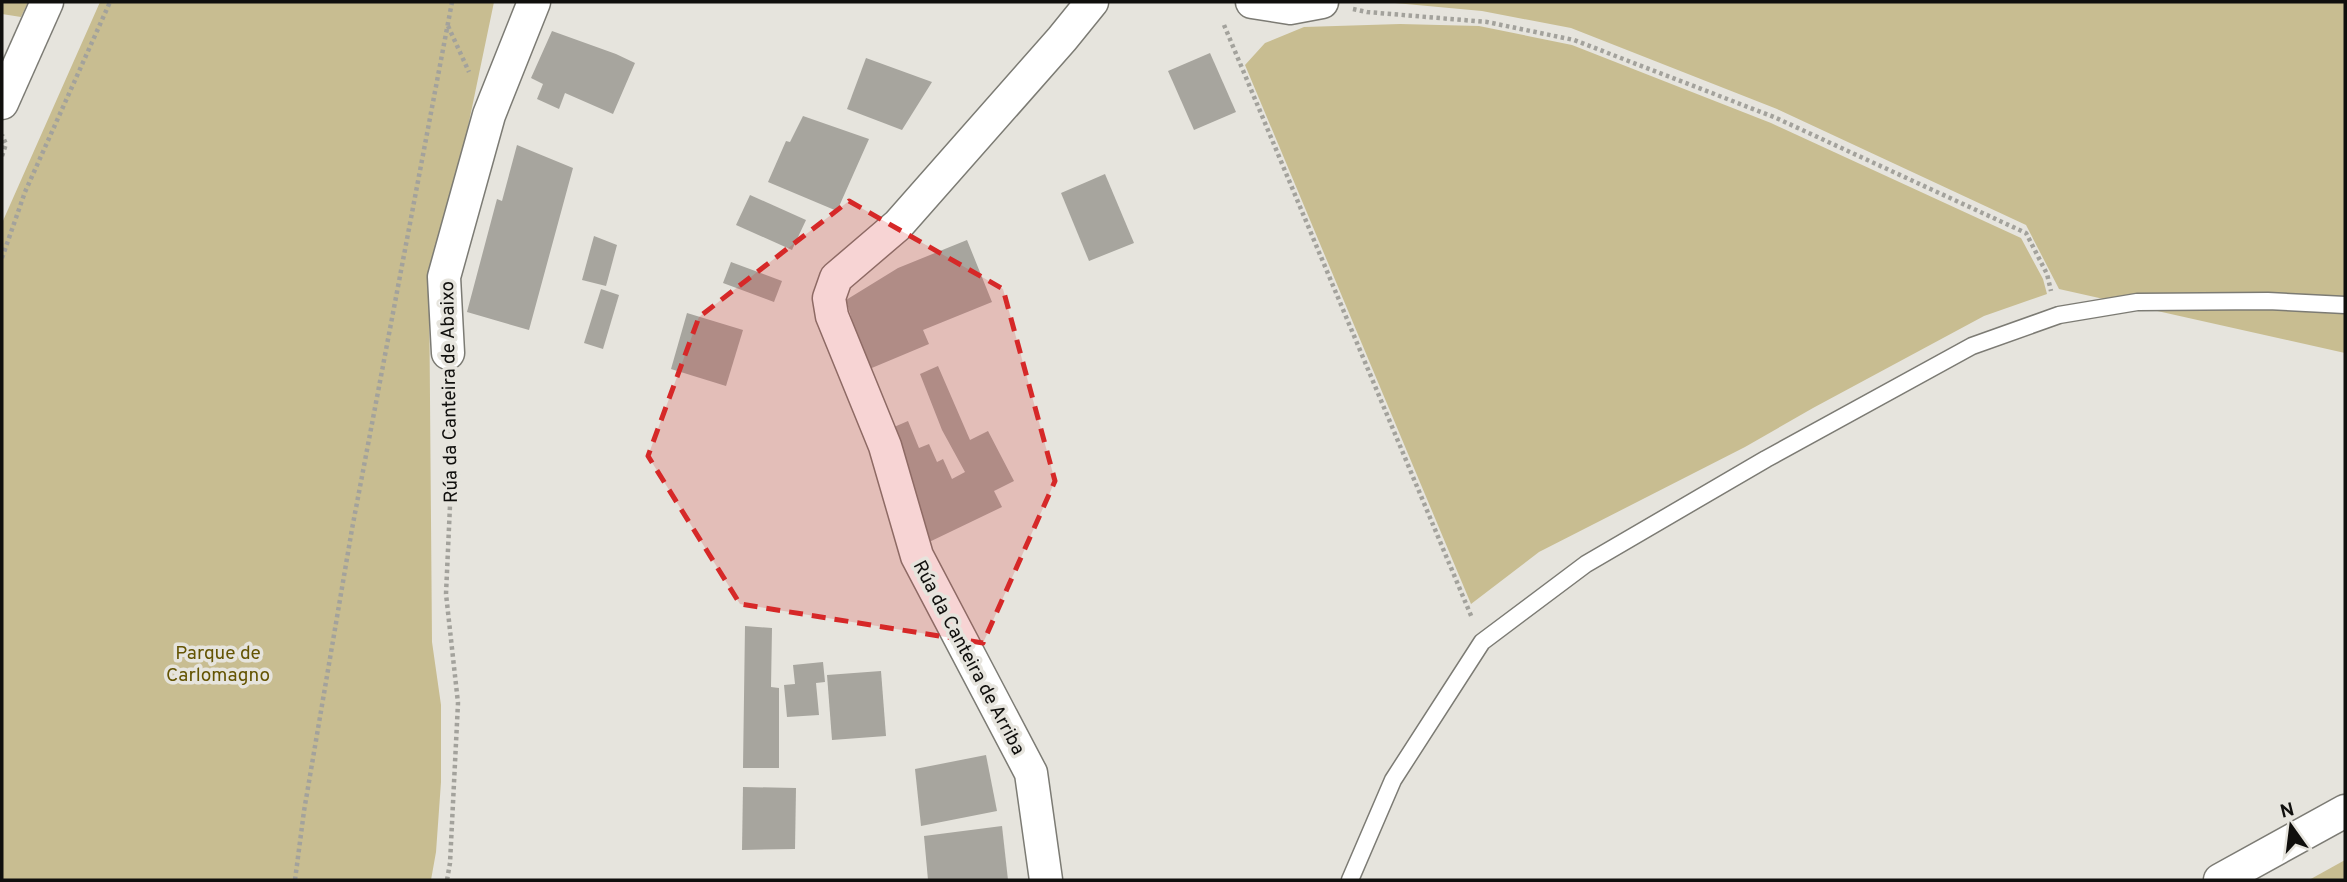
<svg xmlns="http://www.w3.org/2000/svg" width="2347" height="882" font-family="Overpass,sans-serif">
	<style>
		.green { fill: #c8bd91 }
		.building { fill: #a7a59e }
		.lines { fill: none; stroke-linecap: round; stroke-linejoin: round }
		.service-casing { stroke: #7c7b74; stroke-width: 19 }
		.minor-casing { stroke: #7c7b74; stroke-width: 35 }
		.path { stroke: #a3a29c; stroke-width: 4.5; stroke-dasharray: 3.5 3.5; stroke-linecap: butt }
		.service { stroke: #fff; stroke-width: 16 }
		.minor { stroke: #fff; stroke-width: 32 }
		.marked { fill: #d62828; fill-opacity: 0.2; stroke: #d62828; stroke-width: 5; stroke-dasharray: 14 9; stroke-linejoin: round }
		.labels { text-anchor: middle; stroke-width: 7; stroke-linejoin: round; paint-order: stroke }
		.street-label { font-size: 19px; fill: #100f0d; stroke: #e6e4dd }
		.park-label { font-size: 19px; fill: #645403; stroke: #e6e4dd }
	</style>
	<rect width="100%" height="100%" fill="#e6e4dd"/>
	<!-- green -->
	<g class="green">
		<path d="M2 2H28L21 17 2 14Z"/>
		<path d="M100 2H494L465 141 429 277 432 642 441 705V782L436 852 431 880H2V223Z"/>
		<path d="M1384 2H2345V353L2059 289 2026 225 1777 109 1571 28 1482 11Z"/>
		<path d="M1400 24 1479 26 1572 45 1771 123 2021 238 2043 279 2047 294 1984 316 1813 408 1745 447 1539 552 1471 604 1245 65 1265 43 1304 27Z"/>
		<path d="M2345 860V880H2309Z"/>
	</g>
	<!-- building -->
	<g class="building">
		<path d="M552 31 616 54 635 63 613 114 565 93 559 109 537 99 543 84 531 78Z"/>
		<path d="M1210 53 1236 112 1194 130 1168 71Z"/>
		<path d="M866 58 932 82 902 130 847 109Z"/>
		<path d="M803 116 869 139 837 211 768 182 786 141 790 142Z"/>
		<path d="M517 145 573 168 529 330 467 312 497 199 502 201Z"/>
		<path d="M1105 174 1134 243 1089 261 1061 193Z"/>
		<path d="M750 195 806 220 792 250 736 225Z"/>
		<path d="M594 236 617 245 606 286 582 280Z"/>
		<path d="M967 240 992 302 923 330 929 344 867 370 846 300 898 268Z"/>
		<path d="M731 262 782 281 774 302 723 283Z"/>
		<path d="M601 289 619 295 603 349 584 343Z"/>
		<path d="M687 313 743 330 726 386 671 369Z"/>
		<path d="M938 366 970 440 988 431 1014 481 994 491 1002 507 925 544 887 430 908 421 919 448 929 444 937 462 943 459 952 479 965 472 942 430 920 374Z"/>
		<path d="M745 626 772 628 771 687 779 688V768H743Z"/>
		<path d="M823 662 825 682 816 683 819 715 787 717 784 685 795 684 793 665Z"/>
		<path d="M881 671 886 736 832 740 827 675Z"/>
		<path d="M986 755 997 811 921 826 915 769Z"/>
		<path d="M743 787 796 788 795 849 742 850Z"/>
		<path d="M1002 826 1008 880H928L924 836Z"/>
	</g>
	<g class="lines">
		<defs>
			<path id="service" d="M1350 880 1393 780 1482 642 1586 564 1766 459 1972 346 2059 315 2137 302 2268 301 2345 305"/>
			<g id="minor">
				<path d="M1252 2 1290 8 1322 2"/>
				<path d="M2 103 47 2"/>
				<path d="M448 353 444 277 489 115 534 2"/>
				<path d="M1046 880 1031 773 917 556 885 446 832 316 829 298 836 278 898 225 1062 39 1092 2"/>
				<path d="M2220 880 2345 811"/>
			</g>
		</defs>
		<!-- service casing -->
		<use href="#service" class="service-casing"/>
		<!-- minor casing -->
		<use href="#minor" class="minor-casing"/>
		<!-- path -->
		<g class="path">
			<path d="M1353 9 1367 12 1487 22 1574 40 1774 117 2026 233 2047 274 2051 291"/>
			<path d="M1224 25 1472 618"/>
			<path d="M448 26 469 72"/>
			<path d="M2 156 6 144 2 135"/>
			<path d="M2 258 25 192 110 2"/>
			<path d="M295 880 304 811 352 529 452 2"/>
			<path d="M447 880 450 863 458 703 446 594 452 461 449 385"/>
		</g>
		<!-- service -->
		<use href="#service" class="service"/>
		<!-- minor -->
		<use href="#minor" class="minor"/>
	</g>
	<!-- marked area -->
	<path class="marked" d="M849 201 1003 289 1055 481 983 643 740 604 648 456 699 317Z"/>
	<g class="labels">
		<!-- street labels -->
		<g class="street-label">
			<text transform="translate(448 392) rotate(-91)" y="7">Rúa da Canteira de Abaixo</text>
			<text transform="translate(970 657) rotate(62)" y="7">Rúa da Canteira de Arriba</text>
		</g>
		<!-- park labels -->
		<g class="park-label">
			<text x="218" y="659">Parque de<tspan x="218" dy="22">Carlomagno</tspan></text>
		</g>
	</g>
	<!-- border -->
	<rect width="2347" height="882" fill="none" stroke="#100f0d" stroke-width="7"/>
	<!-- north arrow -->
	<g transform="translate(2291 826) rotate(346)" stroke="#e6e4dd" stroke-width="5" paint-order="stroke">
	<path d="M0-5L12 26L0 18L-12 26Z" fill="#100f0d"/>
	<text y="-10" font-size="19" font-weight="bold" text-anchor="middle" fill="#100f0d">N</text>
	</g>
</svg>
